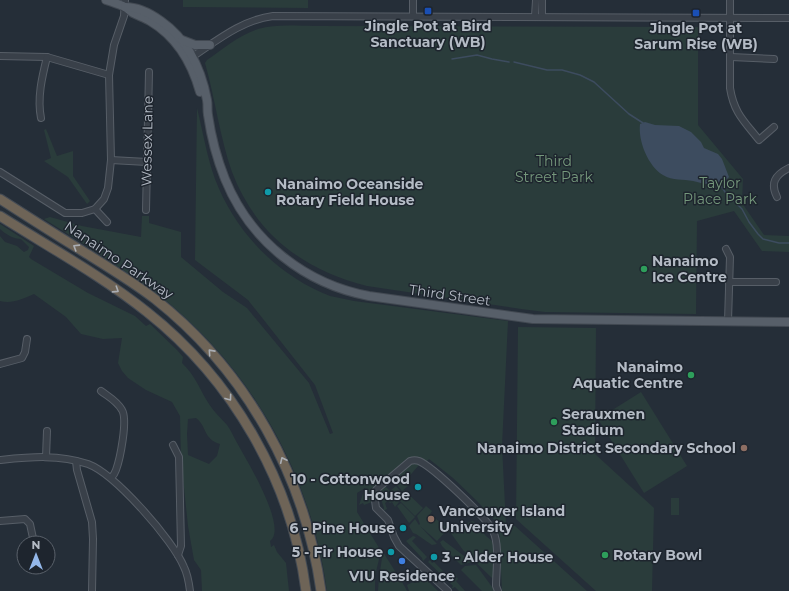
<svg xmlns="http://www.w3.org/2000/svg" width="789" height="591" font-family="Montserrat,sans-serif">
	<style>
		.green { fill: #2a3c3b; fill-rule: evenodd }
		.water { fill: #3d4c5f }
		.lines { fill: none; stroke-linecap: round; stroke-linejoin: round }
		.stream { stroke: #3d4c5f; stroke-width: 1.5 }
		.minor-casing { stroke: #575e67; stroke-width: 8 }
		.major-casing { stroke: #424952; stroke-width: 10 }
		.highway-casing { stroke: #444b54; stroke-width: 11 }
		.minor { stroke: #394049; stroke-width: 6 }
		.major { stroke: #575f69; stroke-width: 8 }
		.highway { stroke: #6e6457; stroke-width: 9 }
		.oneway { stroke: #aaaeb4 }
		.transit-dot { fill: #1a4fb4; stroke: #1e252e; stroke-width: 1.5 }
		.culture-dot { fill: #0f9aa8; stroke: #1e252e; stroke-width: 1.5 }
		.leisure-dot { fill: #2e9e5b; stroke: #1e252e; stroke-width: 1.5 }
		.education-dot { fill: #8d6e63; stroke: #1e252e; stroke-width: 1.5 }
		.shop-dot { fill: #3f7fe0; stroke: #1e252e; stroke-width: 1.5 }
		.labels { text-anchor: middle; stroke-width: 3; stroke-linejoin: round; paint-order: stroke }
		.poi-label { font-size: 14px; font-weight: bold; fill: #b4bbc5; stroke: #1e252e; text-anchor: start }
		.street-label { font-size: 14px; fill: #b4bbc5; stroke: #1e252e }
		.park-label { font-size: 14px; fill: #75987c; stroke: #1e252e }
	</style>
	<rect width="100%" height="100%" fill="#252e38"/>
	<!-- green -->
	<g class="green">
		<path d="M183 0H308V8L183 7Z"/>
		<path d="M314 26 698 27V125L743 179 742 203 764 235 789 236V252L762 251 734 211 697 221 696 314 545 312 521 309 367 286C304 270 256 235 232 172 220 138 215 98 205 63L207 60C223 49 239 35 258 29 275 24 296 26 314 26Z"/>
		<path d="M197 108C203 132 207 157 215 179 235 232 278 276 330 296 338 298 346 299 354 301L508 321 502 446 506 525 515 526 587 591H502L499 525 477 501 453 478 429 459 426 462 414 457 405 460 372 494V502L364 505 363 503 359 505 365 488 357 493V512L381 551 375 576V591H327C311 473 250 365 155 292 145 284 133 277 123 270 96 252 70 235 44 219L50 217 82 226 141 237 142 216H149V223L181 232V257L223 292 247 308 309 383 330 434 333 433 315 385 248 300 195 260Z"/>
		<path d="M46 129 57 156 73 151V176L90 201 87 204 68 177 44 161 51 158 44 130Z"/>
		<path d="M0 224 34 246 29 257 31 259 88 293 135 316 146 326 150 324 177 350 183 357 182 363C195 375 200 390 209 404 214 412 221 418 227 425 231 430 233 436 236 441 244 456 289 528 270 541L271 547 274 545 277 552 286 563 289 591H202L201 570 194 560 188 526 181 459 180 416 172 402 146 390 128 378 122 371 118 363 122 338 103 339 81 334 66 317 34 294C22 299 12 304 0 301V236L5 242 17 246 24 252 28 250 29 247 21 239C14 239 5 234 0 229ZM196 418C207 426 203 439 220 444L217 456 209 464 188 455 187 434 188 419Z"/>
		<path d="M518 327 596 328 595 454 654 508 652 591H596L516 519Z"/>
		<path d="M641 392 687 466 644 493 598 419Z"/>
		<path d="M414 463 419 465 406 480 405 482 408 486 402 491 397 485C396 475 405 467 414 463Z"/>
		<path d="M385 486 390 491 396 486 401 492 396 498 399 502 395 507 392 502 390 503 388 501 385 503 387 509 383 511 384 508 381 499 377 498V495Z"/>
		<path d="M404 490 423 508 415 516 397 498Z"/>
		<rect x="671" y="498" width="8" height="17"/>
		<path d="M401 503 415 517 409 523 397 506Z"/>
		<path d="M426 506 432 511 430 514 448 529 437 541 420 526 437 544 432 545 416 534 413 533 409 526 415 519 419 525 420 524 417 516Z"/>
		<path d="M473 521 486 536 493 542 494 576 492 578 463 550 450 532 458 526Z"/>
		<path d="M413 536 416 537 412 541 427 557 423 561 422 558 406 541Z"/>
		<path d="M443 540 472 562 461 565 442 546 440 542Z"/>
		<path d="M383 552 405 587 407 591H378L379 577Z"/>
		<path d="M430 560 432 563 434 562 447 575 451 571 457 575 449 582 428 562Z"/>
		<path d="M476 565 495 591H482L461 570 465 566Z"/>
		<path d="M423 577H424L438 591H409L407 585 413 582 415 583Z"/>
		<path d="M457 577 458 579 456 581 465 591H459L455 587 451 589 453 586 450 583Z"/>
	</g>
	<!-- water -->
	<path class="water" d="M645 122 655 125 679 126 691 132 701 142 704 148 718 154 722 159 729 177 726 180C721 181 714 184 708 184 703 184 699 182 693 181 683 179 673 181 663 175 648 166 638 141 640 124Z"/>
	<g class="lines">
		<!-- stream -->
		<g class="stream">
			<path d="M452 59 477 55 492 59 509 62"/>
			<path d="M514 62 547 70H562L580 75 594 82 629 114 643 123"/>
			<path d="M719 182 725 192 742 209 749 222 758 234 763 239 779 243H789"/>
		</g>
		<defs>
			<g id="minor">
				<path d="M730 0V88C734 113 744 121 759 140L774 127"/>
				<path d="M413 16V0"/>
				<path d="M535 16 536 0"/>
				<path d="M542 16V0"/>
				<path d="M0 56 47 57 109 75"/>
				<path d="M731 57 774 59"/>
				<path d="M189 59C215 42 241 20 273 16L789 18"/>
				<path d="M41 118C37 98 42 77 47 57"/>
				<path d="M111 160 147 162"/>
				<path d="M0 172 65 213H82L95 209 104 199 108 188 111 160 109 75 114 45 124 16 125 0"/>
				<path d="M777 197C770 183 775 175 789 168"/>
				<path d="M95 209 107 222"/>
				<path d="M146 210 149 72"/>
				<path d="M726 249 730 257 728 321"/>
				<path d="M729 282H776"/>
				<path d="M0 364 22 358 25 352 27 339"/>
				<path d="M101 391C109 397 117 401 122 410 128 420 120 459 116 470 115 473 113 476 111 478"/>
				<path d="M173 445 179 457 181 546 178 555"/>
				<path d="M46 457 47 431"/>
				<path d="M0 460C30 457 59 454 88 464 115 474 173 540 184 567 188 575 189 583 190 591"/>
				<path d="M76 461 77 470 92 522 93 539 92 591"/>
				<path d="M0 521 25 519 30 524 34 543"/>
				<path d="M448 591 399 546 394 537 388 520 376 508 374 493 377 489 410 461C413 460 416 460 419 461 433 467 487 518 493 531 500 545 496 571 496 586L498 591"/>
			</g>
			<g id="major">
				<path d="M106 0C112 2 118 4 123 6 127 8 130 11 133 13 139 16 145 18 150 21 177 37 192 63 200 92"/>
				<path d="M125 7C138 7 150 13 161 21 188 40 201 68 207 100 208 105 207 110 208 115 211 136 217 159 225 179 250 241 305 284 369 296L533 319 789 322"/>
				<path d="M182 40 195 45H210"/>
			</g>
			<g id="highway">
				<path d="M0 199C28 217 56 235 84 252 108 267 133 282 155 299 246 371 305 476 321 591"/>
				<path d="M0 216C49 247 102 276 147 312 233 380 292 482 306 591"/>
			</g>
		</defs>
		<!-- minor casing -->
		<use href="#minor" class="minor-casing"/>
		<!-- major casing -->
		<use href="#major" class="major-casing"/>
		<!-- highway casing -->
		<use href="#highway" class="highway-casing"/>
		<!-- minor -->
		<use href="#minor" class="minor"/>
		<!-- major -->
		<use href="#major" class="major"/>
		<!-- highway -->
		<use href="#highway" class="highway"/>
	</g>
	<!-- one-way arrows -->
	<defs><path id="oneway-chevron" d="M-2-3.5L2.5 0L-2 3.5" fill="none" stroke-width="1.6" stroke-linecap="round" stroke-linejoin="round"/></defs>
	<g class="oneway">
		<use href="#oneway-chevron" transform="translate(76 247) rotate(-148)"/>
		<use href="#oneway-chevron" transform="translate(116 290) rotate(33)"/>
		<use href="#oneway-chevron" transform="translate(211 352) rotate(-132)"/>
		<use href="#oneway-chevron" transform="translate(229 398) rotate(54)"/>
		<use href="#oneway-chevron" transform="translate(283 460) rotate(-115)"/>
	</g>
	<!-- markers -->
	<g class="transit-dot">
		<rect x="424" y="7" width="8" height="8" rx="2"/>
		<rect x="692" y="9" width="8" height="8" rx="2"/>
	</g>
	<g class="culture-dot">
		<circle cx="268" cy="192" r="4"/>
		<circle cx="418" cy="487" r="4"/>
		<circle cx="403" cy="528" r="4"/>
		<circle cx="391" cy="552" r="4"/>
		<circle cx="434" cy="557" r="4"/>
	</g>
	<g class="leisure-dot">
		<circle cx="644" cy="269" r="4"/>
		<circle cx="691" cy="375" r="4"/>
		<circle cx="554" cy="422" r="4"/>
		<circle cx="605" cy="555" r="4"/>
	</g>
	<g class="education-dot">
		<circle cx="744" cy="448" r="4"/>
		<circle cx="431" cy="519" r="4"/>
	</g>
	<circle class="shop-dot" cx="402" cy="561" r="4"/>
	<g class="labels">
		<!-- poi labels -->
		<g class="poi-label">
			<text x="428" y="31" text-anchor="middle">Jingle Pot at Bird<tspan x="428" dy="16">Sanctuary (WB)</tspan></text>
			<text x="696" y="33" text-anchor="middle">Jingle Pot at<tspan x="696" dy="16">Sarum Rise (WB)</tspan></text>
			<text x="276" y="189">Nanaimo Oceanside<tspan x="276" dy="16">Rotary Field House</tspan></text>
			<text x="652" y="266">Nanaimo<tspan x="652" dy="16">Ice Centre</tspan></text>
			<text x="683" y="372" text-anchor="end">Nanaimo<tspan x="683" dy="16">Aquatic Centre</tspan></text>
			<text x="562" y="419">Serauxmen<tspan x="562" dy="16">Stadium</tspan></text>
			<text x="736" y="453" text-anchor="end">Nanaimo District Secondary School</text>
			<text x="410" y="484" text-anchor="end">10 - Cottonwood<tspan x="410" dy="16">House</tspan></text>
			<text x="439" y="516">Vancouver Island<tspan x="439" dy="16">University</tspan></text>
			<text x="395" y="533" text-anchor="end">6 - Pine House</text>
			<text x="383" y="557" text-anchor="end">5 - Fir House</text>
			<text x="613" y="560">Rotary Bowl</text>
			<text x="442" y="562">3 - Alder House</text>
			<text x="402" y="581" text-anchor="middle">VIU Residence</text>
		</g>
		<!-- street labels -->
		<g class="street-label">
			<text transform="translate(147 141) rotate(-89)" y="5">Wessex Lane</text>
			<text transform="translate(119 260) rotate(34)" y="5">Nanaimo Parkway</text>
			<text transform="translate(450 295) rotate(8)" y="5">Third Street</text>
		</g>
		<!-- park labels -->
		<g class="park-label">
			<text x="554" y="166">Third<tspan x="554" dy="16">Street Park</tspan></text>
			<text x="720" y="188">Taylor<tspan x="720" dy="16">Place Park</tspan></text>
		</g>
	</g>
	<!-- north arrow -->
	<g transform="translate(36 555)"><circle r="19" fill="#1e252e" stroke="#5a616a"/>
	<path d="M0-3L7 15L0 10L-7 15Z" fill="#94b8ea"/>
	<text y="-6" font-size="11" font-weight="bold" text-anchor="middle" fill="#b4bbc5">N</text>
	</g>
</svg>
